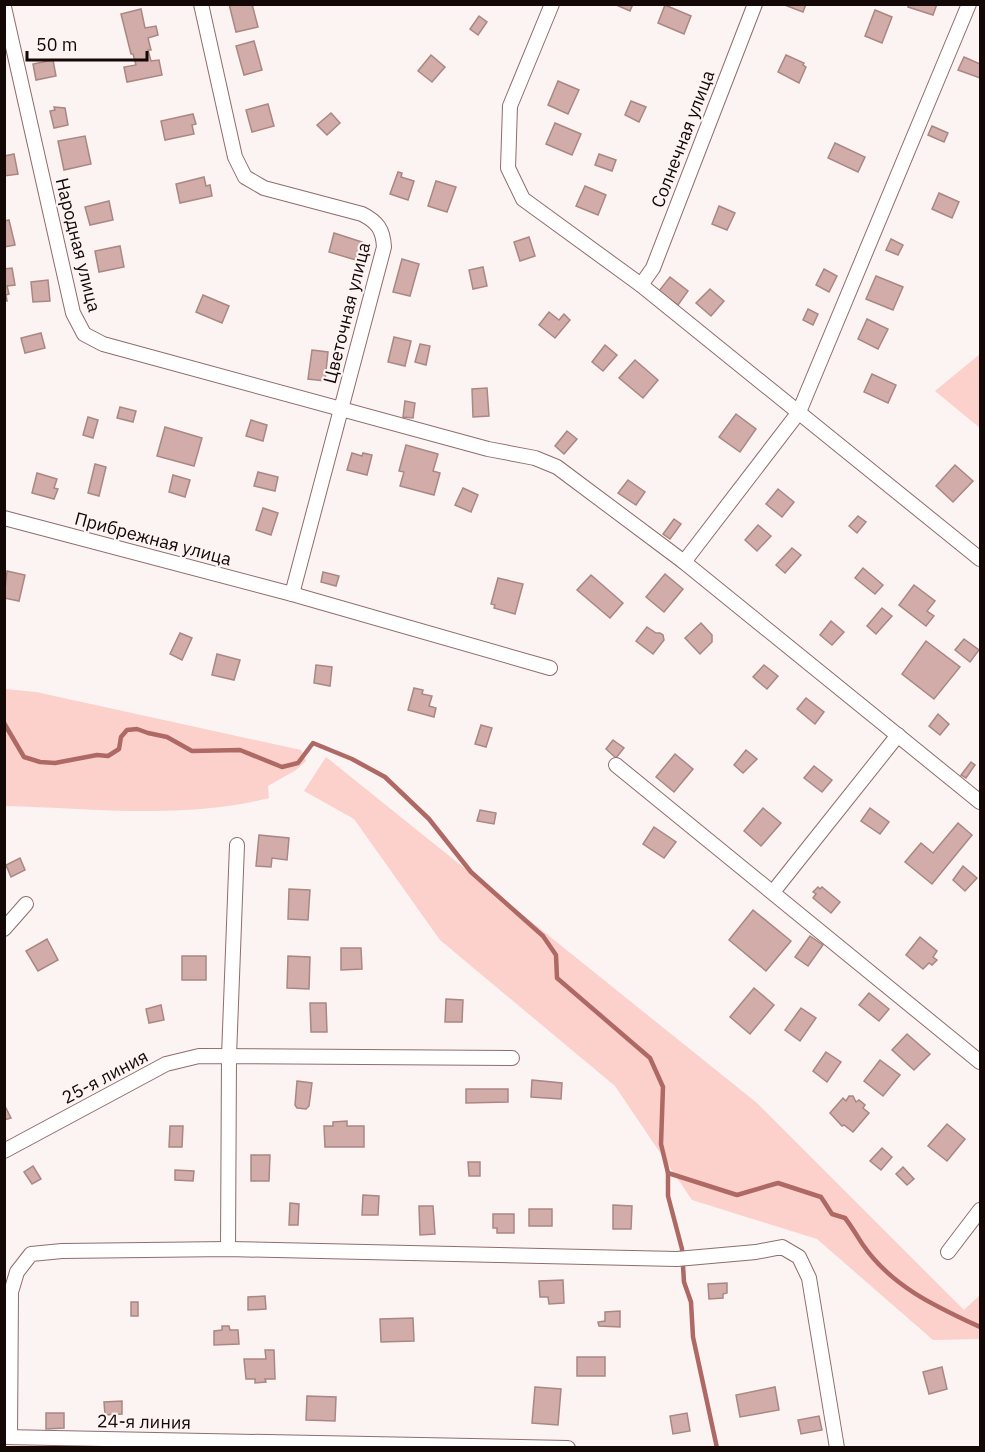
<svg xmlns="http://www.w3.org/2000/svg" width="985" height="1452" font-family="'IBM Plex Sans',sans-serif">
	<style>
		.green { fill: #fcd0cb }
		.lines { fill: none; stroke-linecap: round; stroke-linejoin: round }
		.stream { stroke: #af6964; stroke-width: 4.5 }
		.building { fill: #d1aca8; stroke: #aa8783; stroke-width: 1.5 }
		.minor-casing { stroke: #8f6d6a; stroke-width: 16 }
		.minor { stroke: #fff; stroke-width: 14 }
		.labels { text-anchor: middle; stroke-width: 4.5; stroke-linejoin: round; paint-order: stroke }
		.street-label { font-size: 18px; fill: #140807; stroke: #fcf3f3 }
	</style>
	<rect width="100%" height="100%" fill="#fcf3f3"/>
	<!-- green -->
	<g class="green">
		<path d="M980 354V428L935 391Z"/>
		<path d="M5 689 36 692 301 750 306 761 296 770 268 786 269 798C184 820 92 808 5 806Z"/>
		<path d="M326 757 757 1103 964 1310 980 1295V1339L933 1340 817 1239 692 1200 615 1086 440 940 354 819 304 791Z"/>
	</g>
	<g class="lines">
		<!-- stream -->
		<g class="stream">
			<path d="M4 723 24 757 40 762 55 763 97 755 108 756 119 749 121 737 127 730 137 729 148 733 167 737 192 751 240 750 282 767 298 763 313 743 352 759 385 777 429 819 471 872 543 936 556 955 557 978 650 1058 663 1087 661 1144 668 1173 737 1195 778 1183 821 1197 832 1214 845 1218C852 1227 857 1236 863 1245 892 1287 937 1307 980 1327"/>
			<path d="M668 1173V1196L682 1249 684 1282 691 1302 693 1337 717 1448"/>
		</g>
	</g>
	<!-- building -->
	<g class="building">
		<path d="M229 4H252L258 27 236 32Z"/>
		<path d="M614 4H633L630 11Z"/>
		<path d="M782 4H806L803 12Z"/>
		<path d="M909 4H937L933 15 908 7Z"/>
		<path d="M665 5 691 16 684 34 658 23Z"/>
		<path d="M141 9 145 28 156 26 158 35 148 38 151 50H148L151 61 159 60 162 75 127 82 124 67 136 65 133 54H131L121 14Z"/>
		<path d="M875 10 892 17 882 43 865 36Z"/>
		<path d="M479 16 487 22 478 35 470 29Z"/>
		<path d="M254 41 262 70 244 75 236 46Z"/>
		<path d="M431 55 445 67 432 82 418 71Z"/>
		<path d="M786 55 804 63 803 65 806 67 799 83 778 72Z"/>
		<path d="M964 57 980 64V78L958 70Z"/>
		<path d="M53 60 56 76 36 80 33 64Z"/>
		<path d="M558 81 579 90 568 114 548 105Z"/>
		<path d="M631 101 646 107 639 122 625 115Z"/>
		<path d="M268 104 274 126 252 132 246 110Z"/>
		<path d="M54 107 65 108 68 125 54 128 50 111 55 110Z"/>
		<path d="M331 113 340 123 327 135 317 125Z"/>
		<path d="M193 114 196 124 192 125 194 134 165 140 161 121Z"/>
		<path d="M555 123 581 134 572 155 546 144Z"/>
		<path d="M932 126 948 133 944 142 928 135Z"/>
		<path d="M85 136 91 164 64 170 58 141Z"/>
		<path d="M835 143 865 157 858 172 828 158Z"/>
		<path d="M14 154 18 174 4 176V156Z"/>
		<path d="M599 154 616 160 612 171 595 165Z"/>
		<path d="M398 172 402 173 401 177 414 181 408 200 390 194Z"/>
		<path d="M204 177 206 186 210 185 212 196 180 203 176 184Z"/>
		<path d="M436 181 456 187 447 212 428 206Z"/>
		<path d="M585 186 606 195 598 215 576 206Z"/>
		<path d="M939 193 959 202 952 218 932 209Z"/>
		<path d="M109 201 113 220 90 225 85 207Z"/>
		<path d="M719 206 735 213 727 230 712 224Z"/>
		<path d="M9 220 15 245 4 247V221Z"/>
		<path d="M334 233 362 242 356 260 329 252Z"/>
		<path d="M529 237 535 256 520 261 514 242Z"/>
		<path d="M891 239 903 245 898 255 886 250Z"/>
		<path d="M120 246 124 267 99 272 95 251Z"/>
		<path d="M402 259 419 264 410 296 393 292Z"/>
		<path d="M483 267 487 286 473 289 469 270Z"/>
		<path d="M12 268 15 285 7 286 9 294 6 295 7 301H4V269Z"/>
		<path d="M824 269 837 276 829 292 816 285Z"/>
		<path d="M876 276 903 287 893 310 866 299Z"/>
		<path d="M670 277 688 291 678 305 659 291Z"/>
		<path d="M48 280 50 301 33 302 31 282Z"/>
		<path d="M710 289 724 301 711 316 696 303Z"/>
		<path d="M203 295 229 306 222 323 196 312Z"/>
		<path d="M808 309 818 314 813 325 803 320Z"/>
		<path d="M549 312 559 320 564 314 570 320 555 338 539 325Z"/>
		<path d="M867 319 888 329 878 349 858 339Z"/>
		<path d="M41 333 45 348 25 353 21 338Z"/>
		<path d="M394 337 411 341 405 366 388 362Z"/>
		<path d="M420 344 430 346 426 365 415 362Z"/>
		<path d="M605 345 617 355 603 371 592 362Z"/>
		<path d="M312 350 328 352 325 381 308 379Z"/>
		<path d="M635 360 658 380 643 398 619 378Z"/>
		<path d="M872 374 896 385 888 403 864 392Z"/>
		<path d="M487 388 489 416 473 417 472 389Z"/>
		<path d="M405 401 415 403 413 418 403 417Z"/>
		<path d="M120 407 136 411 133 422 117 418Z"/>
		<path d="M736 414 756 429 740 452 719 437Z"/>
		<path d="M88 417 98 420 93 438 83 435Z"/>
		<path d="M251 420 267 425 263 441 246 436Z"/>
		<path d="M165 427 202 438 194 466 157 456Z"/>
		<path d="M567 431 577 439 564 454 555 446Z"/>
		<path d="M406 445 438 454 433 471 440 473 434 495 400 486 404 472 399 471Z"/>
		<path d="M352 453 362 456 363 453 372 455 367 475 347 470Z"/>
		<path d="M95 464 106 467 99 496 88 493Z"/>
		<path d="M955 465 973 481 953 502 936 486Z"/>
		<path d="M258 472 278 477 275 491 254 486Z"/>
		<path d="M37 473 57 479 54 488 58 489 54 499 32 493Z"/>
		<path d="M173 475 190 480 185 497 169 492Z"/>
		<path d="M628 480 645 492 636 505 618 493Z"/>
		<path d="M463 488 478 495 471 512 455 505Z"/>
		<path d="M778 489 794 502 782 517 766 504Z"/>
		<path d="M263 508 278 513 271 535 256 530Z"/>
		<path d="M858 516 866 522 857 533 849 526Z"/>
		<path d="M674 519 681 524 670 539 663 534Z"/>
		<path d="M758 525 771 536 757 551 745 540Z"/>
		<path d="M792 548 801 555 785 573 776 565Z"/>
		<path d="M863 568 883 585 875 594 855 578Z"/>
		<path d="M7 571 25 575 19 601 4 598Z"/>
		<path d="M323 572 339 576 336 586 321 582Z"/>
		<path d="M665 574 683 589 664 612 646 597Z"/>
		<path d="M591 575 623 603 610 618 577 590Z"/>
		<path d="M498 578 523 584 515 614 494 608 495 605 491 604Z"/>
		<path d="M914 585 935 601 927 611 934 616 926 626 899 605Z"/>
		<path d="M882 608 892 616 876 634 867 626Z"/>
		<path d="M831 621 844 632 832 645 820 635Z"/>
		<path d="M701 623 712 635V642L700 654 685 638Z"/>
		<path d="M647 627 656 633H660L663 635 664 640 653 654 636 641Z"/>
		<path d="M180 633 192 638 182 660 170 654Z"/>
		<path d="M964 639 979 650 970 662 955 650Z"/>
		<path d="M926 641 960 667 934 699 902 674Z"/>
		<path d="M217 654 240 660 234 680 212 675Z"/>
		<path d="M316 665 332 667 330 686 314 683Z"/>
		<path d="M764 665 778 676 767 689 753 677Z"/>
		<path d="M414 688 423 690 422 694 432 696 429 706 436 708 434 717 408 710Z"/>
		<path d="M806 698 824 712 815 724 797 709Z"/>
		<path d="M938 714 949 724 940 735 929 726Z"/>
		<path d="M481 725 492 728 486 747 475 744Z"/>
		<path d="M613 740 624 748 616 758 606 749Z"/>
		<path d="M746 750 757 759 743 773 734 765Z"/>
		<path d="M675 754 693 769 674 792 656 777Z"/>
		<path d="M971 762 975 765 966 778 961 775Z"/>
		<path d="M814 766 832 780 822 792 804 778Z"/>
		<path d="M763 808 781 823 761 846 744 831Z"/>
		<path d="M870 808 889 822 880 834 861 821Z"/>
		<path d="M480 810 496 813 494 824 477 821Z"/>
		<path d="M958 823 972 835 932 884 905 862 921 843 933 853Z"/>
		<path d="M654 827 676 842 664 858 643 844Z"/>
		<path d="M259 835 289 838 287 860 272 858 271 867 256 866Z"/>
		<path d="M20 858 25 870 11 877 6 865Z"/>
		<path d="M963 866 977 878 965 891 953 880Z"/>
		<path d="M818 887 820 889 822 887 840 902 831 913 813 898 816 894 813 892Z"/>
		<path d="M289 889 310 890 308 920 288 919Z"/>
		<path d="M753 910 791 941 766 971 729 940Z"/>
		<path d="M810 936 823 945 808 966 795 957Z"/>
		<path d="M920 937 937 951 933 957 937 960 932 965 929 963 923 969 906 955Z"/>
		<path d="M47 939 58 960 38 971 26 951Z"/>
		<path d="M341 948H361L362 969 341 970Z"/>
		<rect x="182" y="956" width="24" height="24"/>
		<path d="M288 956 310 957 309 989 287 988Z"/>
		<path d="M754 988 774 1005 750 1034 730 1017Z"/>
		<path d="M869 993 889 1009 879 1021 859 1005Z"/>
		<path d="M446 999 463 1000 462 1022H445Z"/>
		<path d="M310 1003H326L327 1032H311Z"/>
		<path d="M161 1005 164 1020 149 1023 146 1009Z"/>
		<path d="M801 1008 816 1018 800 1041 785 1030Z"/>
		<path d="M907 1034 930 1054 914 1070 892 1050Z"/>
		<path d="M826 1052 841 1062 827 1082 813 1071Z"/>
		<path d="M880 1060 900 1075 883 1096 864 1081Z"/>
		<path d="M532 1080 562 1083 561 1099 531 1097Z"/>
		<path d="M297 1081 312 1083 309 1106 306 1109 297 1108 295 1105Z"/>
		<path d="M466 1089H508V1102L466 1103Z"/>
		<path d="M849 1096H853L856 1102 859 1100 865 1105 863 1108 869 1113 853 1132 844 1125 842 1126 830 1113 843 1098 846 1101Z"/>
		<path d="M4 1104 11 1118 4 1120Z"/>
		<path d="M347 1121V1126H364V1147H325L324 1126H333V1122Z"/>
		<path d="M947 1124 965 1139 947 1161 928 1146Z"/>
		<path d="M170 1126H183L182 1147H169Z"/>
		<path d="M882 1148 892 1157 881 1170 870 1161Z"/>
		<path d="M251 1155H270L269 1181H251Z"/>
		<path d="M468 1162H480V1176H469Z"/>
		<path d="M33 1166 41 1179 32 1184 24 1172Z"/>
		<path d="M903 1167 914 1179 907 1185 896 1174Z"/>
		<path d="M175 1170 194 1171 193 1181 175 1180Z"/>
		<path d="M363 1195 379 1196 378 1215H362Z"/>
		<path d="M290 1203 299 1204 298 1225H289Z"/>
		<path d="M613 1205 632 1206 631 1229H613Z"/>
		<path d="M419 1206H433L435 1234 420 1235Z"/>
		<rect x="529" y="1209" width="23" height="17"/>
		<path d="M493 1214H514V1233H497V1228H493Z"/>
		<path d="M563 1280 564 1303 549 1304 548 1297H540L539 1281Z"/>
		<path d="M727 1283V1293L723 1294V1298L709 1299 708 1284Z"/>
		<path d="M265 1296 266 1309 248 1310V1297Z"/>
		<rect x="131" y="1302" width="7" height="14"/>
		<path d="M620 1311V1327L599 1326 598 1322 605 1321V1312Z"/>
		<path d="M413 1318 414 1341 381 1342 380 1319Z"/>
		<path d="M222 1326H229L230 1330H238L239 1344 214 1345V1331L222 1330Z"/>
		<path d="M265 1350H274L275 1379H265L266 1382 255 1383V1379H246L244 1359H266Z"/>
		<rect x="577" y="1357" width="28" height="19"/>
		<path d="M942 1367 947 1389 929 1394 923 1372Z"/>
		<path d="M535 1387 561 1389 558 1425 532 1423Z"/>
		<path d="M775 1387 779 1410 740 1417 736 1395Z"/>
		<path d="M307 1396 336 1397 335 1421 306 1420Z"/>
		<path d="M122 1401V1414L105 1415 104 1402Z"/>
		<path d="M46 1413H64V1428L46 1429Z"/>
		<path d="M687 1413 690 1431 673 1434 670 1416Z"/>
		<path d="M819 1416 822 1430 801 1434 798 1420Z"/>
	</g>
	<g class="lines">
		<defs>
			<g id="minor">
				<path d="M201 4 235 157 245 177 264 188 362 214C378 222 383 230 384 247L292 594"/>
				<path d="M552 4 510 106 508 168 523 199 641 285 980 559"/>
				<path d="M4 7 73 313 84 334 103 344 488 449 535 458 557 467 684 562 980 802"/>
				<path d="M641 285 653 268 755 4"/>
				<path d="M4 518 292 594 550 668"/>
				<path d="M684 562 799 412 969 4"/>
				<path d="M616 765 980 1062"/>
				<path d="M773 892 898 735"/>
				<path d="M4 929 26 904"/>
				<path d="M4 1151 166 1064 199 1056 512 1058"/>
				<path d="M228 1249 229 1056 237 845"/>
				<path d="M948 1252 980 1210"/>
				<path d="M4 1437 568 1448"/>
				<path d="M10 1437 11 1292 17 1272 31 1254 62 1251 228 1249 677 1259 756 1252 782 1247 799 1257 809 1278 837 1448"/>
			</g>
		</defs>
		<!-- minor casing -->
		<use href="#minor" class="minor-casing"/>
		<!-- minor -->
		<use href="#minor" class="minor"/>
	</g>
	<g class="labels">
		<!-- street labels -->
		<g class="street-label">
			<text transform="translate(683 139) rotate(-69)" y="6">Солнечная улица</text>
			<text transform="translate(78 245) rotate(76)" y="6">Народная улица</text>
			<text transform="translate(347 313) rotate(-76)" y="6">Цветочная улица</text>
			<text transform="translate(153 539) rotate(15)" y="6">Прибрежная улица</text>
			<text transform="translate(105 1077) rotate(-28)" y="6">25-я линия</text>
			<text transform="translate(144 1422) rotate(1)" y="6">24-я линия</text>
		</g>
	</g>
	<!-- border -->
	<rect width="985" height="1452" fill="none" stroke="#140807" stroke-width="12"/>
	<!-- scale -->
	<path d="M27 51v9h120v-9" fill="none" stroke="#140807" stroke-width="3"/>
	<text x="36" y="51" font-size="18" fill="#140807" stroke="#fcf3f3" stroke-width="4.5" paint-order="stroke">50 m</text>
</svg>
